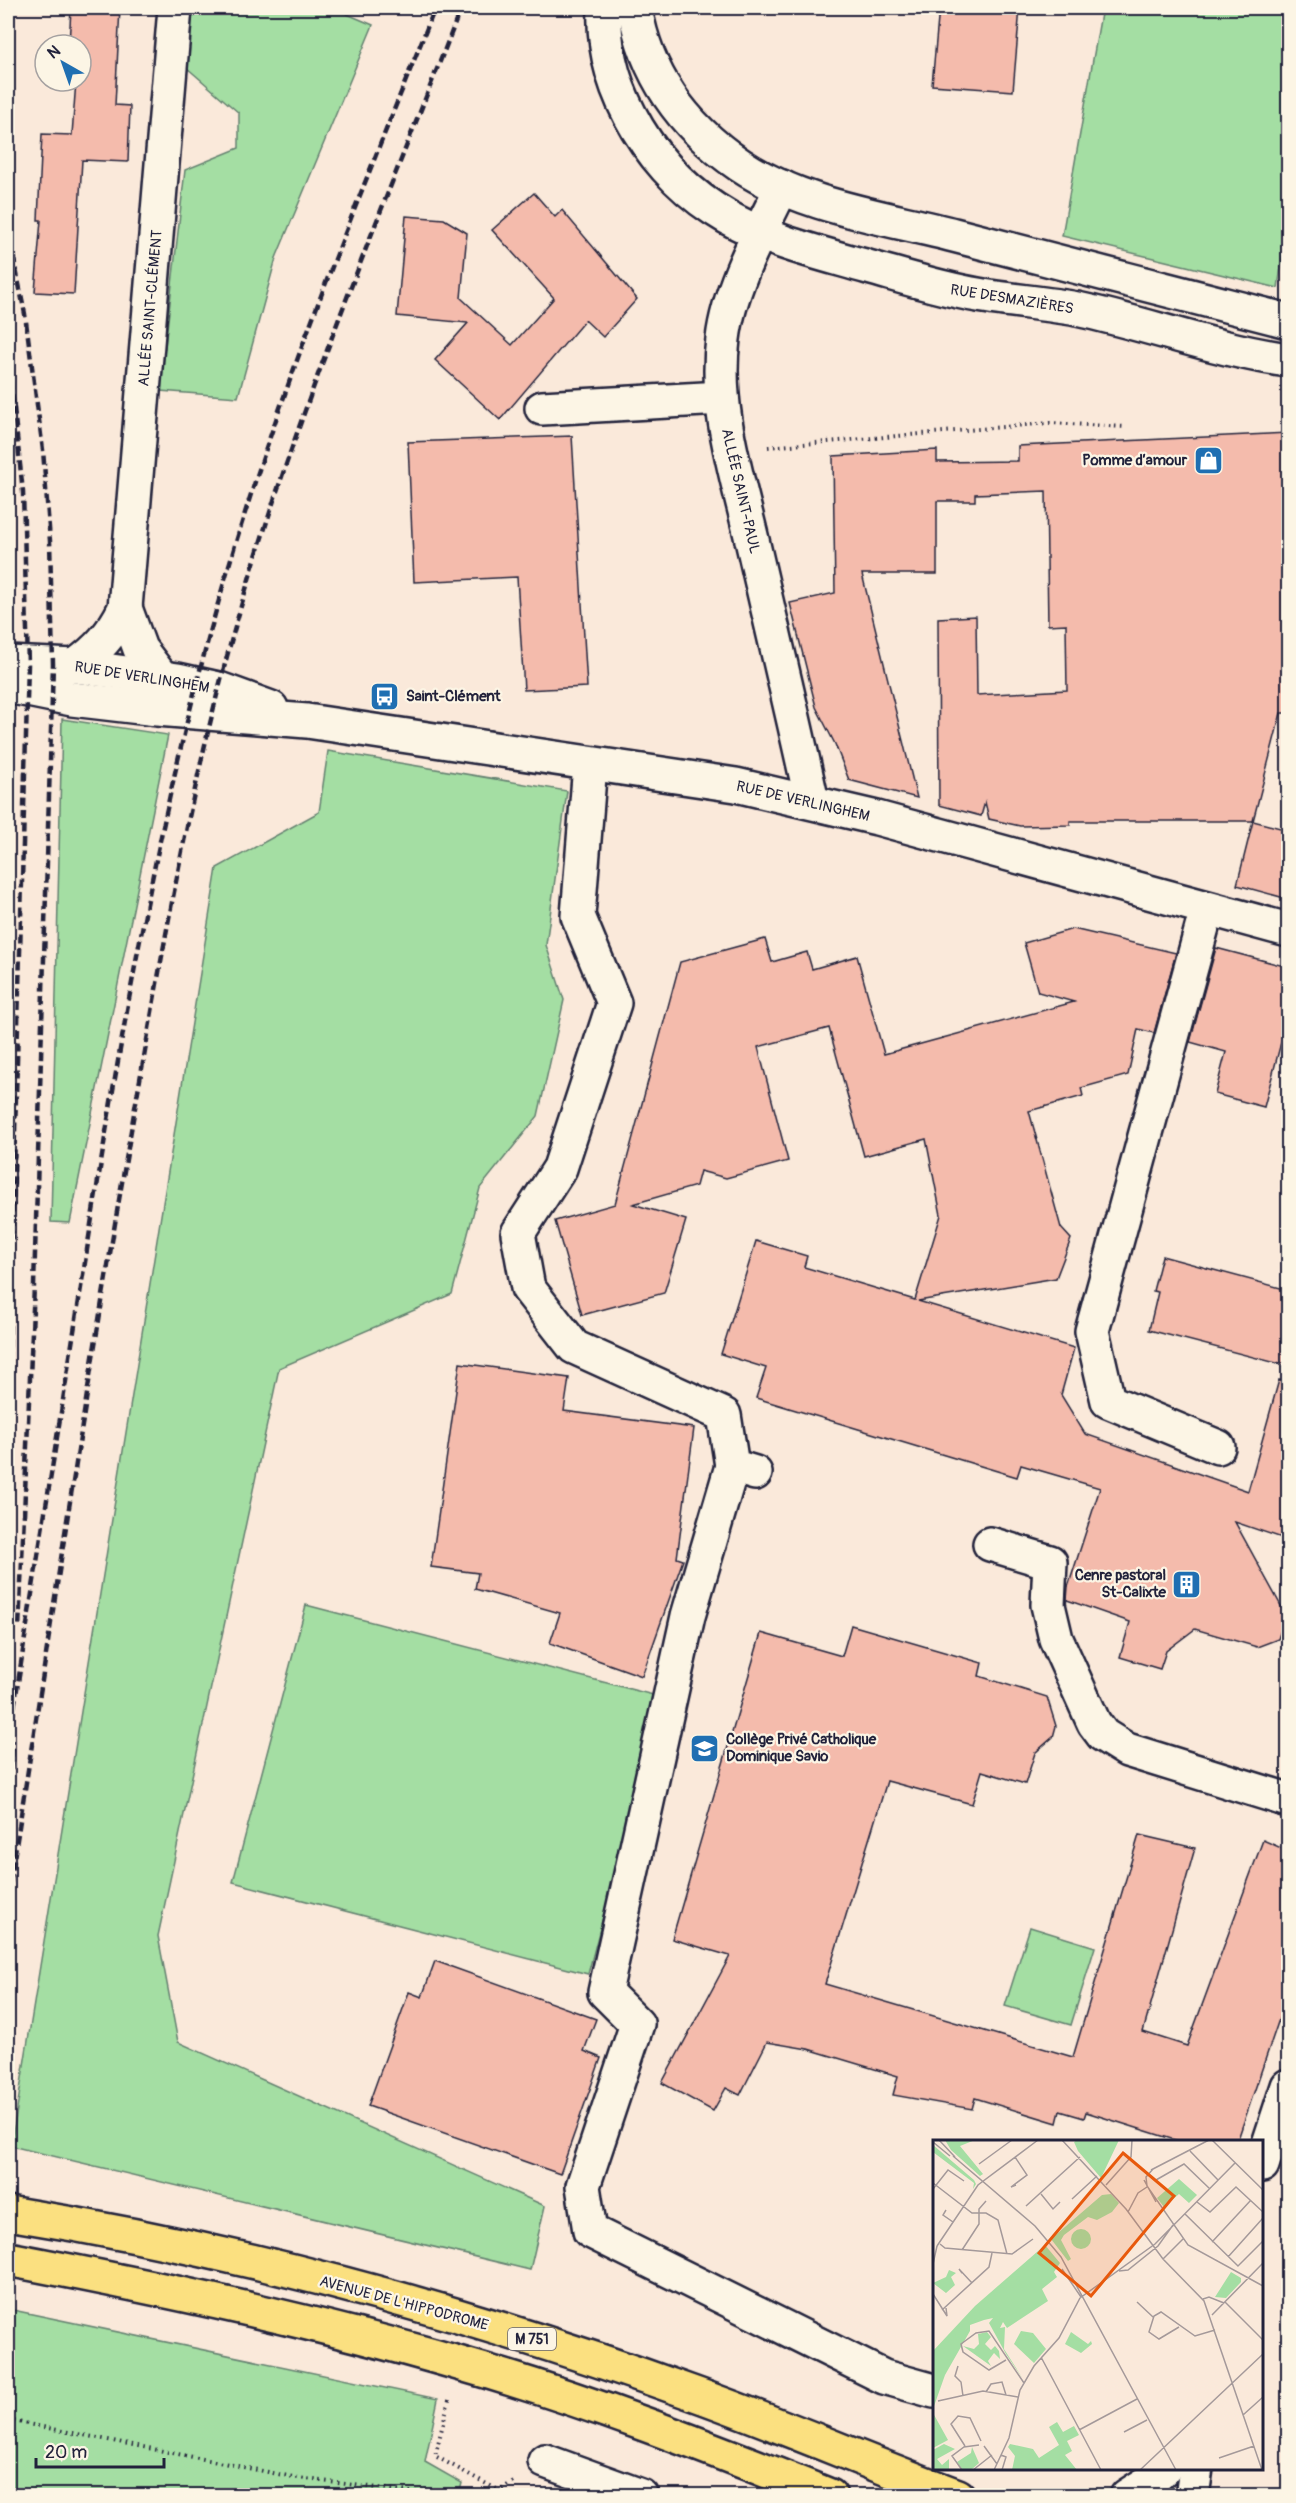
<svg xmlns="http://www.w3.org/2000/svg" width="1296" height="2503" font-family="Pangolin,sans-serif">
	<style>
		.green { fill: #a4dea3; stroke: #63806f; stroke-width: 1.5 }
		.building { fill: #f4bbac; stroke: #22223b; stroke-width: 1.5 }
		.lines { fill: none; stroke-linecap: round; stroke-linejoin: round }
		.minor-casing { stroke: #22223b; stroke-width: 38 }
		.major-casing { stroke: #22223b; stroke-width: 38 }
		.path { stroke: #22223b; stroke-width: 4; stroke-dasharray: 1.5 4.5; stroke-linecap: butt }
		.minor { stroke: #fcf5e5; stroke-width: 33 }
		.major { stroke: #fbe080; stroke-width: 33 }
		.rail { stroke: #22223b; stroke-width: 4.5; stroke-dasharray: 9 4.5; stroke-linecap: butt }
		.labels { text-anchor: middle; stroke-width: 4.5; stroke-linejoin: round; paint-order: stroke }
		.shield { fill: #fcf5e5; stroke: #63616e; stroke-width: 1.5 }
		.shield-label { font-size: 14px; font-weight: bold; fill: #22223b }
		.street-label { font-size: 15px; fill: #22223b; stroke: #fcf5e5 }
		.poi-label { font-size: 15px; font-weight: bold; fill: #22223b; stroke: #fcf5e5; text-anchor: end }
		.inset-road { fill: none; stroke: #a4999a; stroke-width: 1.5 }
		.view { fill: #e8590c; fill-opacity: 0.15; stroke: #e8590c; stroke-width: 3 }
		.inset-edge { fill: none; stroke: #22223b; stroke-width: 3 }
	</style>
	<rect width="100%" height="100%" fill="#fae9da"/>
	<filter id="ink" filterUnits="userSpaceOnUse"><feTurbulence type="fractalNoise" baseFrequency=".0167" numOctaves="2"/><feDisplacementMap in="SourceGraphic" scale="12" xChannelSelector="R" yChannelSelector="G"/><feConvolveMatrix kernelMatrix="1 2 1 2 8 2 1 2 1" color-interpolation-filters="sRGB"/></filter>
	<g filter="url(#ink)">
		<!-- green -->
		<g class="green">
			<path d="M193 8H333L373 25 276 258 238 397 160 391 185 170 239 148V113L186 67Z"/>
			<path d="M1102 8H1288V217L1278 288 1062 236Z"/>
			<path d="M62 719 168 735 70 1223 51 1222Z"/>
			<path d="M328 751 567 791 546 945 564 1000 538 1116 480 1188 452 1294 279 1368 158 1936 178 2042 545 2206 530 2270 11 2146 217 868 319 812Z"/>
			<path d="M306 1605 661 1697 588 1974 233 1882Z"/>
			<path d="M1030 1927 1095 1947 1071 2025 1005 2006Z"/>
			<path d="M8 2309 438 2399 425 2462 462 2483 459 2495H8Z"/>
		</g>
		<!-- building -->
		<g class="building">
			<path d="M71 8H120L115 105 130 106 128 162 82 160 74 294 35 292 41 220H38L42 134 72 135 76 81H81V45H69Z"/>
			<path d="M939 8H1020L1013 91 932 85Z"/>
			<path d="M534 193 555 217 562 210 637 299 603 337 585 320 500 420 435 360 468 323 397 316 406 216 444 219 467 233 461 298 512 345 554 298 492 230Z"/>
			<path d="M1288 433V713H1281L1253 821 1288 830V899L1237 885 1253 821H1070V825L1020 826 989 819 985 802 981 816 939 805 938 618 976 616 977 695 1067 690 1066 624 1048 625 1046 491 975 494V501H937V574H862L917 798 849 780 835 744 816 707 790 603 835 593 833 456 937 450V462L1018 461V446Z"/>
			<path d="M572 436 587 687 524 690 517 577 414 582 408 442Z"/>
			<path d="M1073 929 1176 953 1154 1033 1138 1029 1128 1075 1081 1088 1083 1096 1029 1111 1061 1228 1071 1239 1056 1278 918 1301 1074 1348 1061 1395 1085 1434 1248 1491 1279 1380 1288 1382V1540L1235 1522 1286 1615 1278 1639 1257 1647 1195 1629 1166 1651 1160 1669 1120 1657 1130 1622 1067 1600 1068 1587 1100 1488 1021 1465 1017 1477 756 1398 766 1368 721 1354 756 1241 807 1256 804 1267 915 1300 941 1215 926 1139 864 1156 829 1028 758 1047 788 1161 726 1178 700 1171 696 1186 633 1204 686 1220 664 1293 582 1315 555 1221 615 1204 680 962 765 939 772 962 807 952 812 969 857 956 884 1054 1074 1002 1038 992 1024 943Z"/>
			<path d="M1216 948 1288 967V1016L1264 1107 1215 1094 1226 1052 1190 1042Z"/>
			<path d="M1162 1256 1288 1290V1366L1149 1330 1158 1292 1153 1291Z"/>
			<path d="M460 1363 569 1378 564 1411 694 1428 677 1558 683 1560 642 1676 550 1643 560 1613 475 1589 478 1573 431 1567Z"/>
			<path d="M851 1625 982 1663 979 1676 1047 1697 1056 1726 1053 1737 1035 1753 1025 1784 982 1771 972 1804 887 1781 825 1984 1073 2057 1139 1835 1195 1848 1143 2032 1187 2046 1263 1840 1288 1851V1993L1237 2142H1181L1086 2112 1084 2118 1060 2111 1057 2123 975 2098 972 2109 893 2095 898 2076 808 2049 767 2042 740 2095 726 2088 713 2111 662 2083 730 1956 672 1939 761 1633 842 1656Z"/>
			<path d="M435 1961 596 2019 584 2051 601 2058 560 2174 368 2106 409 1992 422 1997Z"/>
		</g>
		<g class="lines">
			<defs>
				<g id="minor">
					<path d="M605 8C601 92 655 176 727 217 771 242 820 253 868 267 904 277 941 289 978 295 1011 301 1044 303 1077 309 1148 324 1216 350 1288 360"/>
					<path d="M635 8C646 75 684 127 740 165 801 206 884 217 954 235 1066 263 1177 292 1288 321"/>
					<path d="M782 187C760 232 729 288 723 339 714 407 737 475 752 540 772 627 793 715 812 802"/>
					<path d="M542 408 722 398"/>
					<path d="M125 608 140 649 163 679"/>
					<path d="M8 663 75 666 178 680 219 689 271 708"/>
					<path d="M75 666C98 650 113 633 125 608L175 8"/>
					<path d="M8 686 72 699 157 709 307 721 736 785 877 818 1288 930"/>
					<path d="M590 764 578 916 614 1003 560 1168 518 1233 528 1288 574 1347 724 1415 732 1466 755 1473"/>
					<path d="M1207 909 1092 1331 1108 1401 1218 1447"/>
					<path d="M732 1466 688 1616 605 1992 637 2024 583 2186 590 2231 884 2377 934 2391"/>
					<path d="M990 1544 1050 1562 1048 1605 1056 1639 1094 1723 1103 1735 1127 1750 1288 1800"/>
					<path d="M1262 2165 1288 2086"/>
					<path d="M545 2461 641 2496"/>
					<path d="M1127 2496 1152 2480 1164 2468"/>
					<path d="M1192 2496 1196 2468"/>
				</g>
				<g id="major">
					<path d="M8 2213C240 2250 471 2313 692 2393 782 2425 869 2463 958 2496"/>
					<path d="M8 2259C159 2288 310 2320 458 2363 585 2399 708 2447 830 2496"/>
				</g>
			</defs>
			<!-- minor casing -->
			<use href="#minor" class="minor-casing"/>
			<!-- major casing -->
			<use href="#major" class="major-casing"/>
			<!-- path -->
			<g class="path">
				<path d="M768 447 1050 423 1126 427"/>
				<path d="M449 2400 435 2456 500 2491"/>
				<path d="M8 2420 298 2478 443 2496"/>
				<path d="M492 2496 514 2481"/>
			</g>
			<!-- minor -->
			<use href="#minor" class="minor"/>
			<!-- major -->
			<use href="#major" class="major"/>
			<!-- rail -->
			<g class="rail">
				<path d="M8 229 25 314 43 450 50 541 53 664 34 1286 19 1629"/>
				<path d="M8 354 23 492 28 664 8 1385"/>
				<path d="M8 1747C33 1584 60 1420 86 1256 121 1034 159 810 221 593 278 392 358 200 435 8"/>
				<path d="M8 1824 13 1740"/>
				<path d="M8 1896C52 1622 92 1347 141 1074 163 949 185 823 216 699 275 461 372 236 461 8"/>
			</g>
		</g>
	</g>
	<!-- icons -->
	<defs>
		<symbol id="shop-square" viewBox="-11 -11 22 22"><rect x="-9" y="-9" width="18" height="18" rx="4" fill="#1f6fb2" stroke="#fcf5e5"/><path d="M-5-2.5h2.3a2.7 3.5 0 0 1 5.4 0H5L5.5 6h-11ZM-1.5-2.5h3a1.5 2.3 0 0 0-3 0Z" fill="#fff"/></symbol>
		<symbol id="bus-square" viewBox="-11 -11 22 22"><rect x="-9" y="-9" width="18" height="18" rx="4" fill="#1f6fb2" stroke="#fcf5e5"/><path d="M-5-6H5V4H4V6H2V4H-2V6H-4V4H-5ZM-3.5-4V0h7V-4ZM-3.5 1.2v1.5H-2V1.2ZM2 1.2v1.5H3.5V1.2Z" fill="#fff"/></symbol>
		<symbol id="building-square" viewBox="-11 -11 22 22"><rect x="-9" y="-9" width="18" height="18" rx="4" fill="#1f6fb2" stroke="#fcf5e5"/><path d="M-4-6H4V6H1V3H-1V6H-4ZM-2.5-4.3h1.7v1.8h-1.7ZM.8-4.3h1.7v1.8H.8ZM-2.5-1h1.7V.8h-1.7ZM.8-1h1.7V.8H.8Z" fill="#fff"/></symbol>
		<symbol id="school-square" viewBox="-11 -11 22 22"><rect x="-9" y="-9" width="18" height="18" rx="4" fill="#1f6fb2" stroke="#fcf5e5"/><path d="M0-5L7-2L0 1L-7-2ZM-4 1L0 2.5L4 1V4Q0 6-4 4Z" fill="#fff"/></symbol>
	</defs>
	<g fill-rule="evenodd">
		<use href="#shop-square" x="1192" y="444" width="33" height="33"/>
		<use href="#bus-square" x="368" y="680" width="33" height="33"/>
		<use href="#building-square" x="1170" y="1568" width="33" height="33"/>
		<use href="#school-square" x="688" y="1732" width="33" height="33"/>
	</g>
	<g class="labels">
		<!-- shield labels -->
		<rect class="shield" x="508" y="2328" width="48" height="22" rx="4.5"/>
		<g class="shield-label">
			<text x="532" y="2344">M 751</text>
		</g>
		<!-- street labels -->
		<g class="street-label">
			<text transform="translate(1012 299) rotate(9)" y="5">RUE DESMAZIÈRES</text>
			<text transform="translate(150 308) rotate(-85)" y="5">ALLÉE SAINT-CLÉMENT</text>
			<text transform="translate(741 491) rotate(77)" y="5">ALLÉE SAINT-PAUL</text>
			<text transform="translate(142 677) rotate(9)" y="5">RUE DE VERLINGHEM</text>
			<text transform="translate(803 801) rotate(13)" y="5">RUE DE VERLINGHEM</text>
			<text transform="translate(404 2303) rotate(15)" y="5">AVENUE DE L'HIPPODROME</text>
		</g>
		<!-- poi labels -->
		<g class="poi-label">
			<text x="1187" y="465">Pomme d’amour</text>
			<text x="406" y="701" text-anchor="start">Saint-Clément</text>
			<text x="1166" y="1580">Cenre pastoral<tspan x="1166" dy="17">St-Calixte</tspan></text>
			<text x="726" y="1744" text-anchor="start">Collège Privé Catholique<tspan x="726" dy="17">Dominique Savio</tspan></text>
		</g>
	</g>
	<!-- overview -->
	<g transform="translate(933 2140)">
		<rect width="330" height="330" fill="#fae9da"/>
		<path d="M12 0H42L27 6 50 34 47 36 18 10ZM144 0H186L168 38 145 11 141 2ZM0 5 41 40 43 44 40 49 41 43 0 12ZM246 39 264 55 256 63 246 54 231 67 224 58ZM178 54 186 63 179 72 164 80 155 77 131 95 128 100 138 119 135 121 118 99 169 55ZM138 99a10 10 0 1 1 20 0a10 10 0 1 1-20 0ZM112 105 127 123 121 132 124 137 109 149 115 161 74 188 70 182 67 188 72 187 71 209 90 239 73 214 56 183 60 178 51 180 37 185V191L12 235 0 269V211L42 166ZM16 130 23 133 18 137 22 145 13 153 0 143 13 137ZM298 132 308 138V142L293 158 282 157ZM88 191 100 193 113 209 101 223 81 204ZM54 192 58 197 52 204 58 210 62 206 66 211 67 219 61 213 55 221 58 226 30 206 41 209 46 204 45 194ZM138 192 155 204 158 201 159 204 148 213 132 204ZM0 273 15 300 0 308ZM124 282 130 292 141 286 146 295 134 301 139 311 132 315 144 330H79L82 316 75 307 77 304 100 309 106 318 126 305 116 287ZM11 304 22 309 4 319 9 325 16 319V330H0V310ZM39 307 46 323 38 330H29L24 322 38 313Z" fill="#a4dea3"/>
		<path class="inset-road" d="M6 0 22 17M129 0 193 69 230 119 271 161 329 330M279 0 330 50M0 2 17 16M257 11 285 40M20 16 102 86 128 117 243 330M82 17 94 35 78 47 83 45M46 24 79 0M220 29 213 37 214 46 255 105 330 146M218 30 276 0M211 40 223 62M223 40 251 24 277 49M0 43 39 73H53L65 80 74 114M173 45 198 17 199 0M0 49 15 30 31 41M108 54 120 69 127 62M139 59 164 36M264 62 277 72 303 47 330 72M93 66 147 17M13 70 10 75 20 82M195 72 205 53 214 47M252 74 305 126 330 101M279 102 318 60M7 104 12 108 79 114 100 99M4 106 45 45 105 0M29 110 46 84V69L53 61M295 117 330 78M230 119 250 99M0 124 4 106M129 129 148 157M186 131 195 130 225 106 240 85M29 133 26 129 39 143M0 154 14 176 13 168M270 159 276 157 291 163M204 162 220 177M292 162 330 200M9 170 56 127 59 113M279 175 330 123M246 187 226 199 216 192 221 176 228 172 262 196 282 190M108 217 168 330M73 220 56 230 30 212 28 204 43 193 56 191 91 243M25 226 22 236 28 242 30 256M53 252 58 244 69 242 73 255M5 261 50 251 85 257M310 275 330 257M146 290 204 259M191 292 214 280M32 306 18 284 25 276 37 278 48 301M51 306 64 324M68 315 73 317 69 330M286 318 321 306M29 330 19 316 31 307 46 305M40 330 59 315M61 330 76 298 87 250 101 226 126 198 147 158 222 104 302 23M207 330 330 214"/>
		<path class="view" d="M190 13 241 56 158 156 106 113Z"/>
		<rect width="330" height="330" class="inset-edge"/>
	</g>
	<!-- margin -->
	<rect width="1296" height="2503" fill="none" stroke="#fcf5e5" stroke-width="30"/>
	<rect x="15" y="15" width="1266" height="2473" fill="none" stroke="#22223b" stroke-width="2" filter="url(#ink)"/>
	<!-- north arrow -->
	<g transform="translate(63 63) rotate(320)"><circle r="28" fill="#fcf5e5" stroke="#a5a1a1" stroke-width="1.5"/>
	<path d="M0-4.5L10 22L0 15L-10 22Z" fill="#1f6fb2"/>
	<text y="-9" font-size="16" font-weight="bold" text-anchor="middle" fill="#22223b">N</text>
	</g>
	<!-- scale -->
	<path d="M36 2458v9h128v-9" fill="none" stroke="#22223b" stroke-width="3"/>
	<text x="45" y="2458" font-size="18" fill="#22223b" stroke="#fcf5e5" stroke-width="4.5" paint-order="stroke">20 m</text>
</svg>
